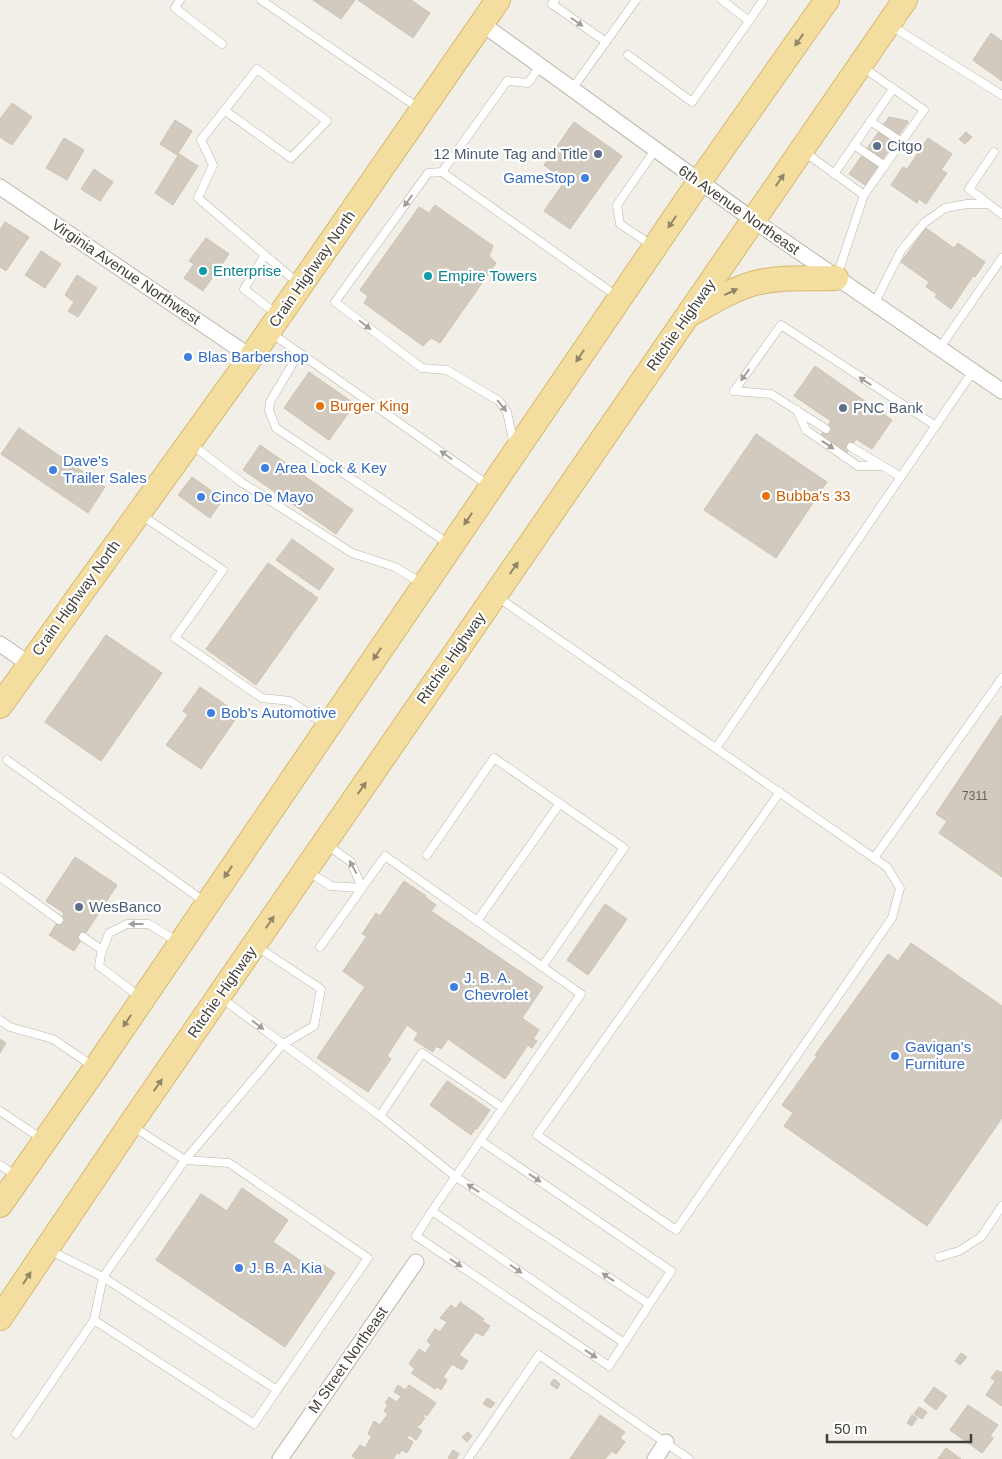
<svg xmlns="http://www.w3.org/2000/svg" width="1002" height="1459" font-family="Arial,sans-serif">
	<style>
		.building { fill: #d2cabe; stroke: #ccc2b2 }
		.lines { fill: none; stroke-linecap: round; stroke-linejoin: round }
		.lane-casing { stroke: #bcb6ab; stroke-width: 9 }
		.street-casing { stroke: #bcb6ab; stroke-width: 17 }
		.primary-casing { stroke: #d6ba71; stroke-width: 26 }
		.lane { stroke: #fff; stroke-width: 8 }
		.street { stroke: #fff; stroke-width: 15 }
		.primary { stroke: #f3dd9f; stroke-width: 24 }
		.oneway { fill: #a29f9b }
		.oneway2 { fill: #938666 }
		.service-dot { fill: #5c6f8a; stroke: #fff; stroke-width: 2 }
		.shop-dot { fill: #3f7fe0; stroke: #fff; stroke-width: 2 }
		.culture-dot { fill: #0f9aa8; stroke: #fff; stroke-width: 2 }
		.food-dot { fill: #e8710a; stroke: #fff; stroke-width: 2 }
		.labels { text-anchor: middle; stroke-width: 4.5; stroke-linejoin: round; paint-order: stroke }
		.number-label { font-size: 12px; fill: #686259 }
		.service-label { font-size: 15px; fill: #4e5e75; stroke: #fff; text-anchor: start }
		.shop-label { font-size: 15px; fill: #366cbe; stroke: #fff; text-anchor: start }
		.street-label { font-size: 15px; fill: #443f37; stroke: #fff }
		.culture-label { font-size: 15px; fill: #0d838f; stroke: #fff; text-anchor: start }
		.food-label { font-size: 15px; fill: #c56008; stroke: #fff; text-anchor: start }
	</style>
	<rect width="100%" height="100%" fill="#f1efe7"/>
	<!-- building -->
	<g class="building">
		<path d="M313 0H355L341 19Z"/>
		<path d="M358 0H411L430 13 413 38Z"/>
		<path d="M991 33 1002 41V81L973 60Z"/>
		<path d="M12 103 32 117 12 145 0 137V119Z"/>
		<path d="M889 117 908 121V122L865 185 849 174Z"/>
		<path d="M175 120 192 131 177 155 160 144Z"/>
		<path d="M574 122 622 156 570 229 544 211 565 181 544 165Z"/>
		<path d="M966 132 972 137 965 144 959 139Z"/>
		<path d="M64 138 84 150 67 180 46 168Z"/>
		<path d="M928 138 952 154 941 170 947 173 926 204 919 199 917 203 891 185 903 167 907 169Z"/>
		<path d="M179 154 198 166 173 205 155 193Z"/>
		<path d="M94 169 113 182 100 201 81 189Z"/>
		<path d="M435 205 493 246 489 256 496 263 440 343 431 338 423 346 364 303 368 296 360 290 419 207 429 213Z"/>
		<path d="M5 222 29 237 6 271 0 267V230Z"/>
		<path d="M926 228 954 248 958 243 985 262 975 277 973 276 951 309 935 297 937 294 926 287 929 282 901 262Z"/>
		<path d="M206 238 229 254 203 291 184 278 194 264 189 261Z"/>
		<path d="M41 251 61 264 45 288 25 275Z"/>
		<path d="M77 275 97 288 78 317 68 311 74 302 65 295Z"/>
		<path d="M815 366 892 420 872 449 856 439 846 454 820 436 831 421 794 396Z"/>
		<path d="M309 372 355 404 329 440 284 408Z"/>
		<path d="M19 428 105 487 88 513 1 454Z"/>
		<path d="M756 434 827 482 776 558 704 510Z"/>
		<path d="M260 445 353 510 336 534 243 470Z"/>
		<path d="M192 477 223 499 210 518 178 495Z"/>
		<path d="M292 539 334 569 319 590 276 560Z"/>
		<path d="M268 563 318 598 256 685 206 649Z"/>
		<path d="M106 635 162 673 101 761 45 722Z"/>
		<path d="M200 687 239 714 201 769 166 745 188 715 183 711Z"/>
		<path d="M1002 715V877L939 833 947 821 936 814Z"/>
		<path d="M75 857 117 885 74 951 49 935 64 913 46 901Z"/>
		<path d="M404 881 426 896 425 897 436 905 431 911 543 987 522 1018 539 1030 533 1039 537 1041 532 1048 528 1045 505 1079 448 1039 441 1049 436 1046 433 1052 414 1040 418 1033 407 1025 387 1056 391 1059 368 1092 317 1058 365 987 343 971 367 936 362 934 376 913 380 916Z"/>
		<path d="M605 904 627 919 588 975 567 960Z"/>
		<path d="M911 943 1002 1006V1118L927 1226 784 1126 793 1113 782 1105 817 1056 815 1055 888 954 898 961Z"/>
		<path d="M0 1039 6 1043 0 1053Z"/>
		<path d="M447 1081 490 1110 477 1129 476 1128 471 1135 430 1105Z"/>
		<path d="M242 1188 288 1220 273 1242 317 1272 322 1264 335 1273 285 1347 156 1260 201 1194 227 1211Z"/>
		<path d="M460 1302 484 1319 482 1321 490 1326 483 1336 476 1332 459 1355 468 1361 462 1370 452 1364 443 1377 447 1380 441 1390 437 1387 435 1389 411 1373 415 1369 409 1364 419 1349 425 1353 431 1345 427 1341 435 1329 440 1332 447 1322 440 1318 451 1305 456 1309Z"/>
		<path d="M961 1353 967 1357 960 1365 955 1361Z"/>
		<path d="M997 1370 1001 1373 1002 1371V1406L986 1395 995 1381 991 1378Z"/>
		<path d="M554 1379 560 1384 557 1389 550 1384Z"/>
		<path d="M398 1385 405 1390 409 1385 436 1403 427 1416 424 1414 422 1416 425 1418 419 1426 417 1424 416 1426 422 1431 416 1440 409 1435 407 1438 413 1442 407 1453 402 1450 399 1454 397 1453 393 1459H356L352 1456 360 1445 365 1448 372 1436 368 1434 374 1421 380 1425 388 1414 384 1411 388 1405 385 1403 389 1397 397 1402 401 1396 394 1392Z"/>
		<path d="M934 1387 947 1396 936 1410 924 1401Z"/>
		<path d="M487 1398 495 1403 491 1408 483 1404Z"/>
		<path d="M968 1405 998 1425 990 1436 993 1438 992 1440 982 1453 950 1430Z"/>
		<path d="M919 1407 927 1412 922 1419 914 1414Z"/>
		<path d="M600 1415 625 1432 620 1438 625 1442 616 1454 612 1451 605 1459H570Z"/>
		<path d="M912 1415 917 1418 912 1426 907 1423Z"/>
		<path d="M468 1432 472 1436 467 1442 462 1437Z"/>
		<path d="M946 1448 961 1459H938Z"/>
		<path d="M453 1450 459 1454 456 1459 448 1458Z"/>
	</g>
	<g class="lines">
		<defs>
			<g id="lane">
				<path d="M180 0 175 8 222 44"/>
				<path d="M261 0 420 109"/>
				<path d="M555 0 552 4 606 42"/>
				<path d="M749 21 763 0"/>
				<path d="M890 25 1002 95"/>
				<path d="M628 55 692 102 749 21 722 0"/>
				<path d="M540 66 528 83 507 81 442 172 618 297"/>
				<path d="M572 89 636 0"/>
				<path d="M224 110 291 158 327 121 257 69 201 140 213 165 198 198 299 284"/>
				<path d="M870 121 902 142"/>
				<path d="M854 145 885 166"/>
				<path d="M803 151 864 195"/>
				<path d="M994 152 969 189 1002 214"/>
				<path d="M442 172 428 173 335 302 422 368 447 370 499 401 507 412 514 445"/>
				<path d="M834 174 893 89"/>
				<path d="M653 246 620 224 617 205 655 150"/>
				<path d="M265 255 244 289 278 315"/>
				<path d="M837 276 864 195 924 110 861 66"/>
				<path d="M874 304 901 251 924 223 945 208 967 204H989"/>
				<path d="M271 333 488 485"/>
				<path d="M939 349 1002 258"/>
				<path d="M299 353 270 402 269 410 276 428 449 544"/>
				<path d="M734 391 781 325 936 426"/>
				<path d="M734 391 771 394 826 429"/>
				<path d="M797 410 806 430 858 466H882"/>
				<path d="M191 444 241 482 352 553 395 567 421 583"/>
				<path d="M851 447 901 477"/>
				<path d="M141 515 223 570 175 638 262 698 290 701 326 725"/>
				<path d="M496 596 887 867 900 888 892 918 676 1230 537 1135 780 792"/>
				<path d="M716 748 973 371"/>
				<path d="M7 760 205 902"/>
				<path d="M427 855 494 758 624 848 542 967"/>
				<path d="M874 858 1002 678"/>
				<path d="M307 871 331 886 362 888 351 862 326 844"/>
				<path d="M0 877 59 920"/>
				<path d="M477 921 560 803"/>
				<path d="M83 937 102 950"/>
				<path d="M320 947 385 856 581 994 432 1211 416 1236 609 1366 671 1271 481 1141"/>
				<path d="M220 997 283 1044 314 1026 321 989 256 946"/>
				<path d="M141 998 99 966 101 954 109 933 127 924H149L178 942"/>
				<path d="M0 1020 10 1027 53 1039 94 1067"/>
				<path d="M0 1111 42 1139"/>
				<path d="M380 1116 422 1053 503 1108"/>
				<path d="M185 1160 283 1044 380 1116 456 1177 649 1304"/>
				<path d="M185 1160 229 1163 368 1258 277 1390"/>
				<path d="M0 1165 17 1176"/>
				<path d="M432 1211 624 1343"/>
				<path d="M49 1250 103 1277 185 1160 132 1126"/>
				<path d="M939 1257 959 1251 981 1237 1002 1206"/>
				<path d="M16 1434 94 1320 103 1277 277 1390 254 1424 94 1320"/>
				<path d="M468 1459 539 1355 689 1459"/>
			</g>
			<g id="street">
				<path d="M481 23 753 220 1002 391"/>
				<path d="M0 187 251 357"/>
				<path d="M0 644 29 664"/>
				<path d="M280 1459 416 1262"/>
				<path d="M655 1459 666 1442"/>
			</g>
			<g id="primary">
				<path d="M692 313C712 302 733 289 755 283 781 276 810 279 836 278"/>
				<path d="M0 706 251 357 498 0"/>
				<path d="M0 1205 95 1069 699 182 827 0"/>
				<path d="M0 1318 130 1125 905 0"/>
			</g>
		</defs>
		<!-- lane casing -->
		<use href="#lane" class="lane-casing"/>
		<!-- street casing -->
		<use href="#street" class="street-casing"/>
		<!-- primary casing -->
		<use href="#primary" class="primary-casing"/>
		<!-- lane -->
		<use href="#lane" class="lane"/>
		<!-- street -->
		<use href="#street" class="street"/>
		<!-- primary -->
		<use href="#primary" class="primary"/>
	</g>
	<!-- one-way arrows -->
	<defs><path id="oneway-solid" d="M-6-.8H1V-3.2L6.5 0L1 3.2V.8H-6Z" transform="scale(1.25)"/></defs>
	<g class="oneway">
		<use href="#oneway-solid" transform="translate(577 22) rotate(35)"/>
		<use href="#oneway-solid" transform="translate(408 201) rotate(126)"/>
		<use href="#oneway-solid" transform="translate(365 325) rotate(37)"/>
		<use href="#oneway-solid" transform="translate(745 375) rotate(126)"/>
		<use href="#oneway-solid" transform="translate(865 381) rotate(-147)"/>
		<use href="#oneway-solid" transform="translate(502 406) rotate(51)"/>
		<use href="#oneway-solid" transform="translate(828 445) rotate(34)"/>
		<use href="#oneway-solid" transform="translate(446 455) rotate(-145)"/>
		<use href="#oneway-solid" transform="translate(353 867) rotate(-118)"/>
		<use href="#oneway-solid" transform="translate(136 924) rotate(180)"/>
		<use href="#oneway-solid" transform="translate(258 1025) rotate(37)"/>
		<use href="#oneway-solid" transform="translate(535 1178) rotate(34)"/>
		<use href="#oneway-solid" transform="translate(473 1188) rotate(-146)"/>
		<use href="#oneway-solid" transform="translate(456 1263) rotate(34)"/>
		<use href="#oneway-solid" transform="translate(516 1269) rotate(35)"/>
		<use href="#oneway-solid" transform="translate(608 1277) rotate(-146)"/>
		<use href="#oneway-solid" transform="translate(591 1354) rotate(34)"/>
	</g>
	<g class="oneway2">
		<use href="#oneway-solid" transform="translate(799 40) rotate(125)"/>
		<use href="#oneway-solid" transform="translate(780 180) rotate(-55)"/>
		<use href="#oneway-solid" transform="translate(672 222) rotate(124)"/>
		<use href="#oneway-solid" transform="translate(731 292) rotate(-25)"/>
		<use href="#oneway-solid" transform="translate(580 356) rotate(124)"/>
		<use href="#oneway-solid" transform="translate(468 519) rotate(124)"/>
		<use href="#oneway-solid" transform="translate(514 568) rotate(-55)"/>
		<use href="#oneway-solid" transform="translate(377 654) rotate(124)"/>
		<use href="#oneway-solid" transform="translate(362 788) rotate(-55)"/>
		<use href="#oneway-solid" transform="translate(228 872) rotate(124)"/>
		<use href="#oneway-solid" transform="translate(270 922) rotate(-56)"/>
		<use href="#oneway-solid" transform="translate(127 1021) rotate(124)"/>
		<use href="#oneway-solid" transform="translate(158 1085) rotate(-55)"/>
		<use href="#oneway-solid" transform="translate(27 1278) rotate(-57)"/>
	</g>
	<!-- markers -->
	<g class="service-dot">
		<circle cx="877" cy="146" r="5"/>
		<circle cx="598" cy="154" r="5"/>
		<circle cx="843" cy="408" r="5"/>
		<circle cx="79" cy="907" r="5"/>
	</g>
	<g class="shop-dot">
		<circle cx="585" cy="178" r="5"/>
		<circle cx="188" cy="357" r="5"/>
		<circle cx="265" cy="468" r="5"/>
		<circle cx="53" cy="470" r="5"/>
		<circle cx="201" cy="497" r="5"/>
		<circle cx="211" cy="713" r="5"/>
		<circle cx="454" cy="987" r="5"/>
		<circle cx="895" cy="1056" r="5"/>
		<circle cx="239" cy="1268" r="5"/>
	</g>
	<g class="culture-dot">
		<circle cx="203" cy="271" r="5"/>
		<circle cx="428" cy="276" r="5"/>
	</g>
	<g class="food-dot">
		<circle cx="320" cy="406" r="5"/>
		<circle cx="766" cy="496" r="5"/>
	</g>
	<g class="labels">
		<!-- number labels -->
		<g class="number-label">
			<text x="975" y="800">7311</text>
		</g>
		<!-- service labels -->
		<g class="service-label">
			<text x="887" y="151">Citgo</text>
			<text x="588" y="159" text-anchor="end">12 Minute Tag and Title</text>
			<text x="853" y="413">PNC Bank</text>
			<text x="89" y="912">WesBanco</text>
		</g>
		<!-- shop labels -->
		<g class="shop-label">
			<text x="575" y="183" text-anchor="end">GameStop</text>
			<text x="198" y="362">Blas Barbershop</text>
			<text x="63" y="466">Dave's<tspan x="63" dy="17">Trailer Sales</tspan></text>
			<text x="275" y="473">Area Lock &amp; Key</text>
			<text x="211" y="502">Cinco De Mayo</text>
			<text x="221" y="718">Bob's Automotive</text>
			<text x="464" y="983">J. B. A.<tspan x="464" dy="17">Chevrolet</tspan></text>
			<text x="905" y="1052">Gavigan's<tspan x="905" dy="17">Furniture</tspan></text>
			<text x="249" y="1273">J. B. A. Kia</text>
		</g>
		<!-- street labels -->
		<g class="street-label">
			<text transform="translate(739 210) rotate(35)" y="5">6th Avenue Northeast</text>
			<text transform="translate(312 269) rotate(-55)" y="5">Crain Highway North</text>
			<text transform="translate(126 272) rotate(34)" y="5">Virginia Avenue Northwest</text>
			<text transform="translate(681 325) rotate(-55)" y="5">Ritchie Highway</text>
			<text transform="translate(76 598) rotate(-54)" y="5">Crain Highway North</text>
			<text transform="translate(451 658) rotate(-55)" y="5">Ritchie Highway</text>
			<text transform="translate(222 992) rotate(-55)" y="5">Ritchie Highway</text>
			<text transform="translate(348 1360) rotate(-55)" y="5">M Street Northeast</text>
		</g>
		<!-- culture labels -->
		<g class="culture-label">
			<text x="213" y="276">Enterprise</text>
			<text x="438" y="281">Empire Towers</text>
		</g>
		<!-- food labels -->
		<g class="food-label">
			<text x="330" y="411">Burger King</text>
			<text x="776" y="501">Bubba's 33</text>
		</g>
	</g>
	<!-- scale -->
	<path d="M827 1434v8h144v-8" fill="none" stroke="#443f37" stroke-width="2.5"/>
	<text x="834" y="1434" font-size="15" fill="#443f37" stroke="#ffffff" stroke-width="4" paint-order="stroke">50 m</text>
</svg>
